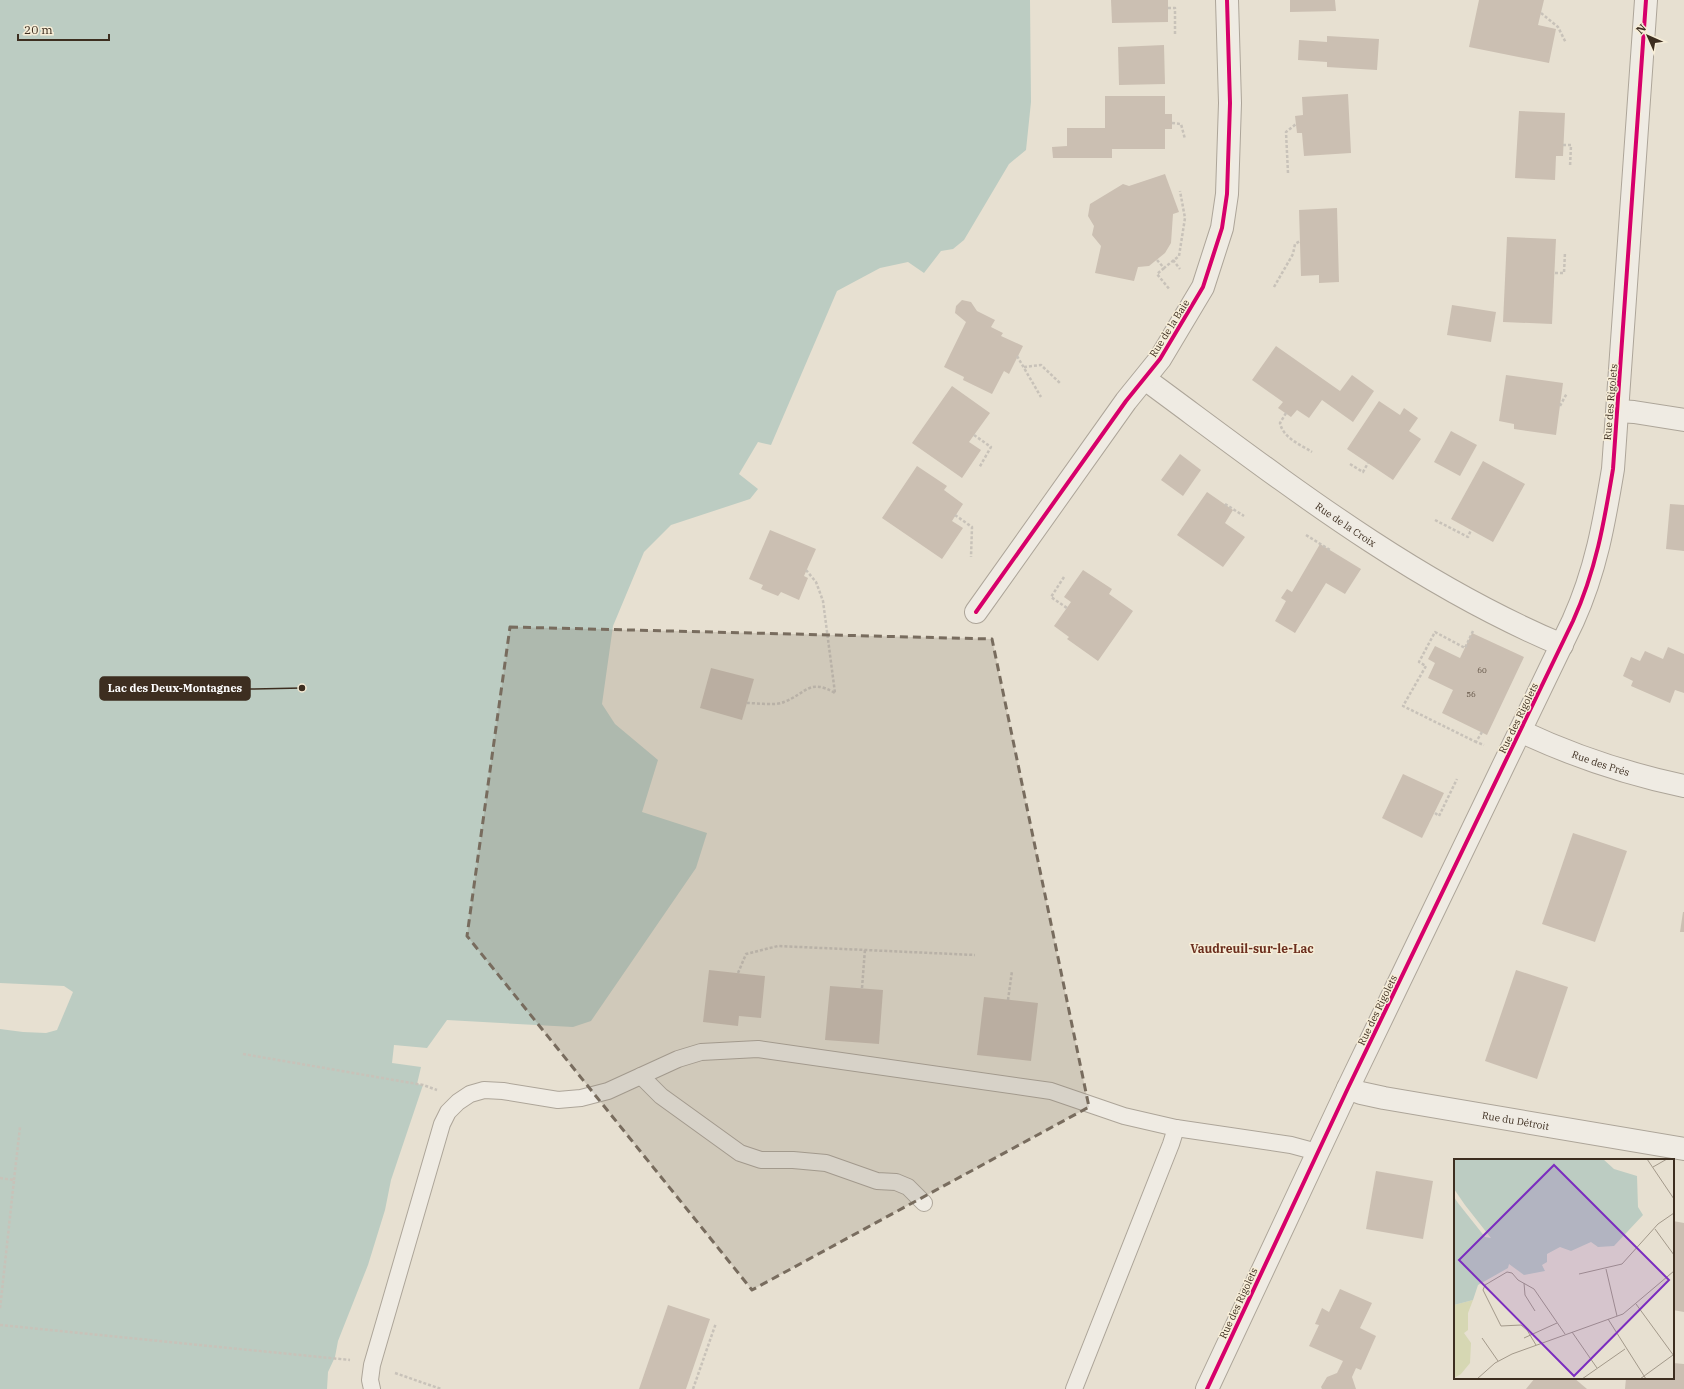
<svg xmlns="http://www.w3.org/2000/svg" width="1684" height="1389" font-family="'IBM Plex Serif',serif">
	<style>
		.water { fill: #bcccc2 }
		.pier { fill: #e7e0d1 }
		.building { fill: #cbbfb2 }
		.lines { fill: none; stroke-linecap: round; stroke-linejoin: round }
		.service-casing { stroke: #ada599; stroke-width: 18 }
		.minor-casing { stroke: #ada599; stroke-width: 24 }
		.path { stroke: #c8c2b9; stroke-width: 2.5; stroke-dasharray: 3 2; stroke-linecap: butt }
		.service { stroke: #efebe3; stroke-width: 16 }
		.minor { stroke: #efebe3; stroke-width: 22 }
		.cycleway-casing { stroke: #f7eed8; stroke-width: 6 }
		.cycleway { stroke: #d6006c; stroke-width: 4 }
		.marked { fill: #786c5e; fill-opacity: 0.2; stroke: #786c5e; stroke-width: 3; stroke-dasharray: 8 5; stroke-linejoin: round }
		.labels { text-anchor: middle; stroke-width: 3; stroke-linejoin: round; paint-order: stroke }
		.number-label { font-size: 8px; fill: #605244 }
		.street-label { font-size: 10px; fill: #3d2e20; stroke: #f7eed8 }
		.quarter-label { font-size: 12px; font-weight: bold; fill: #6b2e1e; stroke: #f7eed8 }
		.inset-road { fill: none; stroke: #a3998a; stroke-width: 1 }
		.view { fill: #7b2cbf; fill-opacity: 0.15; stroke: #7b2cbf; stroke-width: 2 }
		.inset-edge { fill: none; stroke: #3d2e20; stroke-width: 2 }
		.leader { fill: none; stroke: #3d2e20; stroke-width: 1.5 }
		.callout-dot { fill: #3d2e20; stroke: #f7eed8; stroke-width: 1.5 }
		.callout { fill: #3d2e20; stroke: #3d2e20; stroke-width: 1.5 }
		.callout-label { font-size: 11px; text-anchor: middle; font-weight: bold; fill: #fff }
	</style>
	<rect width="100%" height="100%" fill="#e7e0d1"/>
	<!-- water -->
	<path class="water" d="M0 0H1030L1031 102 1026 150 1009 164 964 240 953 249 941 251 924 273 908 262 880 268 837 291 771 445 758 442 739 474 758 489 750 499 671 525 644 552 613 626 602 704 615 724 658 760 642 812 707 833 696 868 591 1021 573 1027 447 1020 427 1048 394 1045 392 1063 421 1067 417 1084 423 1085 391 1180 385 1210 368 1265 338 1341 335 1357 328 1372 327 1389H0Z"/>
	<!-- pier -->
	<path class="pier" d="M0 983 64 986 73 992 57 1030 46 1033 23 1032 0 1029Z"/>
	<!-- building -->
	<g class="building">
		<path d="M1111 0H1168V22L1112 23Z"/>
		<path d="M1290 0H1335L1336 11 1290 12Z"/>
		<path d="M1479 0H1544L1538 25 1556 29 1549 63 1469 47Z"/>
		<path d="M1327 36 1379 39 1377 70 1327 67V62L1298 60 1299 40 1327 42Z"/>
		<path d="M1164 45 1165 84 1119 85 1118 47Z"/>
		<path d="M1348 94 1351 153 1304 156 1302 133H1297L1295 116 1303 115 1302 97Z"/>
		<path d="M1105 96H1165V114H1172V129H1165V149H1112V158H1053L1052 147 1067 146V128H1105Z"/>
		<path d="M1519 111 1565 113 1563 156H1556L1555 180 1515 178Z"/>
		<path d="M1165 174 1179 212 1173 214 1171 243 1165 253 1149 266 1138 267 1134 281 1095 273 1101 246 1092 235 1094 226 1088 216 1090 204 1123 184 1129 186Z"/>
		<path d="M1337 208 1339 282 1319 283V275L1301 276 1299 210Z"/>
		<path d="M1507 237 1556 239 1552 324 1503 322Z"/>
		<path d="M962 300 971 302 977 311 995 320 991 327 1003 333 1001 336 1023 346 1009 374 1004 371 992 394 963 380 964 377 944 367 966 322 955 313 956 306Z"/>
		<path d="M1452 305 1496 312 1491 342 1447 335Z"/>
		<path d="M1276 346 1340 391 1352 375 1374 391 1353 422 1322 400 1309 418 1297 410 1291 417 1278 408 1283 402 1252 380Z"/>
		<path d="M1506 375 1563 383 1556 435 1514 429V424L1499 421Z"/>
		<path d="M952 386 990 413 969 442 981 450 962 478 912 443Z"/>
		<path d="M1379 401 1400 415 1404 408 1418 418 1409 431 1421 439 1393 480 1347 449Z"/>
		<path d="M1451 431 1477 445 1460 476 1434 462Z"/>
		<path d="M1180 454 1201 470 1183 496 1161 480Z"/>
		<path d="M1483 461 1525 484 1493 542 1451 519Z"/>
		<path d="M917 466 947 486 944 490 963 504 952 521 963 528 942 559 882 518Z"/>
		<path d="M1207 492 1233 510 1225 523 1245 537 1223 567 1177 535Z"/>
		<path d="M1670 504 1684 505V551L1666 549Z"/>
		<path d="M770 530 816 549 804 576 808 578 799 600 781 592 778 596 761 589 763 585 749 579Z"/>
		<path d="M1320 544 1361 569 1345 594 1326 583 1295 633 1275 621 1286 601 1281 598 1287 589 1292 592Z"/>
		<path d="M1083 570 1112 589 1109 594 1133 611 1098 661 1067 639 1069 637 1054 626 1071 602 1064 597Z"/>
		<path d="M1472 633 1524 657 1487 735 1442 713 1453 690 1428 678 1435 663 1428 659 1435 646 1460 658Z"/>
		<path d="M1668 647 1684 654V693L1675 690 1670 703 1631 686 1633 681 1623 676 1631 657 1640 661 1645 651 1663 659Z"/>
		<path d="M711 668 754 679 742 720 700 708Z"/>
		<path d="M1403 774 1444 793 1422 838 1382 818Z"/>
		<path d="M1573 833 1627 851 1595 942 1542 924Z"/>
		<path d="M1683 912H1684V932H1680Z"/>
		<path d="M709 970 765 976 761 1018 739 1016 738 1026 703 1022Z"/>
		<path d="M1516 970 1568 987 1537 1079 1485 1061Z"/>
		<path d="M830 986 883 990 879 1044 825 1040Z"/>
		<path d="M984 997 1038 1003 1031 1061 977 1055Z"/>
		<path d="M1376 1171 1433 1181 1423 1239 1366 1229Z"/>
		<path d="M1673 1221 1684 1223V1312L1673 1310Z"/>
		<path d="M1340 1289 1372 1303 1360 1328 1376 1336 1361 1370 1356 1368 1352 1377 1356 1389H1322L1321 1387 1327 1377 1337 1373 1343 1361 1309 1346 1319 1325 1315 1324 1322 1308 1329 1312Z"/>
		<path d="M668 1305 710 1319 686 1389H639Z"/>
		<path d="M1673 1363 1684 1364V1389H1625L1626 1378H1673Z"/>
		<path d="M1535 1378H1574L1587 1389H1526Z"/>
	</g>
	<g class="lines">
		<defs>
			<g id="service">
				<path d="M641 1076 661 1096 740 1153 761 1160H793L826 1163 877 1181 896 1182 908 1187 924 1203"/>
				<path d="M372 1389 370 1380 372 1365 442 1124 448 1112 458 1102 470 1094 484 1090 503 1091 558 1100 581 1098 608 1091 678 1059 701 1052 758 1049 1051 1091 1124 1116 1176 1128 1291 1145 1317 1152"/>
				<path d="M1074 1389 1171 1144 1176 1128"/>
			</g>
			<g id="minor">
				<path id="s1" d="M1145 379C1277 476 1409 581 1562 645"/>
				<path d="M1618 411 1634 412 1684 420"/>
				<path d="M976 612 1126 401 1160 359 1203 287 1222 228 1227 194 1230 103 1227 0"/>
				<path id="s2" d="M1520 731C1573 756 1627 774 1684 786"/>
				<path id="s3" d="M1348 1088 1361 1093 1384 1098 1684 1149"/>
				<path d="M1207 1389 1348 1088 1573 621C1596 570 1604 523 1613 469L1646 0"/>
			</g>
		</defs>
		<!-- service casing -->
		<use href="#service" class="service-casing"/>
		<!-- minor casing -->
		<use href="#minor" class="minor-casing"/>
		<!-- path -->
		<g class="path">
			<path d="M1168 8H1175V36"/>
			<path d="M1541 13 1558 27 1566 43"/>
			<path d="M1172 123 1181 124 1185 139"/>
			<path d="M1563 145H1571L1570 167"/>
			<path d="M1288 173 1286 132 1296 124"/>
			<path d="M1157 260 1164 268 1179 256 1185 218 1180 191"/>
			<path d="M1173 260 1180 269"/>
			<path d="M1164 268 1157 274 1170 290"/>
			<path d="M1555 273H1564L1565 252"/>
			<path d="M1274 287 1293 254 1295 244 1300 241"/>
			<path d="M1017 356 1041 397"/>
			<path d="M1024 367 1041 365 1061 384"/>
			<path d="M1560 406 1567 393"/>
			<path d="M1286 413 1280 423C1283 438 1301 445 1312 452"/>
			<path d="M974 435 991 447 979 468"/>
			<path d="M1350 464 1363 472 1368 463"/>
			<path d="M1225 504 1244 516"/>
			<path d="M955 515 972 527 971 557"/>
			<path d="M1435 520 1468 537 1471 530"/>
			<path d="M1306 535 1330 550"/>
			<path d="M806 570 816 582 823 601 835 693"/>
			<path d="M1064 577 1051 597 1067 608"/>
			<path d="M1473 631 1465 648 1435 632 1419 662 1426 666 1403 706 1476 742"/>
			<path d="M747 703C758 703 775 706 784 702 807 693 809 678 835 693"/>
			<path d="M1482 732 1476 742 1484 745"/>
			<path d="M1435 813 1439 816 1457 779"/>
			<path d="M738 973 746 954 778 946 975 955"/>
			<path d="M862 988 865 949"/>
			<path d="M1008 1000 1012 971"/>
			<path d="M243 1054 423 1085 437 1090"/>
			<path d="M0 1178 14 1180 0 1309"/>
			<path d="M14 1180 20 1127"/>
			<path d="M0 1325 350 1360"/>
			<path d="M395 1373 441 1389"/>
			<path d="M693 1389 716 1323"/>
		</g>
		<!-- service -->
		<use href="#service" class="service"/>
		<!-- minor -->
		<use href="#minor" class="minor"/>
		<defs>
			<g id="cycleway">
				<path d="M976 612 1126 401 1160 359 1203 287 1222 228 1227 194 1230 103 1227 0"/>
				<path d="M1207 1389 1348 1088 1573 621C1596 570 1604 523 1613 469L1646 0"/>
			</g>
		</defs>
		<!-- cycleway casing -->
		<use href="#cycleway" class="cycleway-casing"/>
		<!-- cycleway -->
		<use href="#cycleway" class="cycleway"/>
	</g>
	<!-- marked area -->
	<path class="marked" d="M510 627 992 639 1089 1107 752 1290 467 936Z"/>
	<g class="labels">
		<!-- number labels -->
		<g class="number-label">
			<text x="1482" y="673">60</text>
			<text x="1471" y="697">56</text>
		</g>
		<!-- street labels -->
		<g class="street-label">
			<text transform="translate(1169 328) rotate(-58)" y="4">Rue de la Baie</text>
			<text transform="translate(1610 402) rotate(-85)" y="4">Rue des Rigolets</text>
			<text dy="4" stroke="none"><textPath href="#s1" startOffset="248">Rue de la Croix</textPath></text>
			<text transform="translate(1518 718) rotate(-64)" y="4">Rue des Rigolets</text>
			<text dy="4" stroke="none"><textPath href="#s2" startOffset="87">Rue des Prés</textPath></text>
			<text transform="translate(1377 1010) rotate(-64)" y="4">Rue des Rigolets</text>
			<text dy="4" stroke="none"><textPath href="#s3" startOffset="171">Rue du Détroit</textPath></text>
			<text transform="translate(1238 1303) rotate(-65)" y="4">Rue des Rigolets</text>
		</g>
		<!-- quarter labels -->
		<g class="quarter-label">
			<text x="1252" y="953">Vaudreuil-sur-le-Lac</text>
		</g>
	</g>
	<!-- overview -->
	<g transform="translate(1454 1159)">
		<rect width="220" height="220" fill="#e7e0d1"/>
		<path d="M19 141 14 154V171L10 174 17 184 16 204 7 215 0 219V146Z" fill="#d6d7b3"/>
		<path d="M0 0H149L160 10 183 17 184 48 189 56 160 87 144 88 137 83 117 92 106 88 93 95V103L88 106 91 112 70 116 55 105 54 109 24 126 19 141 0 146Z" fill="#bcccc2"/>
		<path d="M0 30 11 46 37 79 31 78 4 44 0 38Z" fill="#e7e0d1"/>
		<path class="inset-road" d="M193 0 220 40M199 8 213 0M201 70 220 96M152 110 163 157M125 115 168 105 204 65 220 54M70 124 71 136 81 152M182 145 220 197M154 160 192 220M118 173 143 209M28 179 44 202M70 179 103 164M82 186 73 171 67 166 47 167 29 131 31 126 53 113 58 114 64 121 80 130 111 175M23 220 41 204 58 195 169 155 220 112M128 220 171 190M186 220 219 196"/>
		<path class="view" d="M100 6 215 121 120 217 5 101Z"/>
		<rect width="220" height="220" class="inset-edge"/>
	</g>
	<!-- callouts -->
	<path class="leader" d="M302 688L250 689"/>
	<circle class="callout-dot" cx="302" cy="688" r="4"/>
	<rect class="callout" x="100" y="677" width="150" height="23" rx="4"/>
	<g class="callout-label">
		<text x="175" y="692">Lac des Deux-Montagnes</text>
	</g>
	<!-- north arrow -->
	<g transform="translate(1648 36) rotate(315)" stroke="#f7eed8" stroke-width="3" paint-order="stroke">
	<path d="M0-3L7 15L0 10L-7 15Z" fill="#3d2e20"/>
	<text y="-6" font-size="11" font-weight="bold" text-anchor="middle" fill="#3d2e20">N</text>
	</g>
	<!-- scale -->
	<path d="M18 34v6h91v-6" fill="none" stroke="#3d2e20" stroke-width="2"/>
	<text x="24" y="34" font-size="12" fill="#3d2e20" stroke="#f7eed8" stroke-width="3" paint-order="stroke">20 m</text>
</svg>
